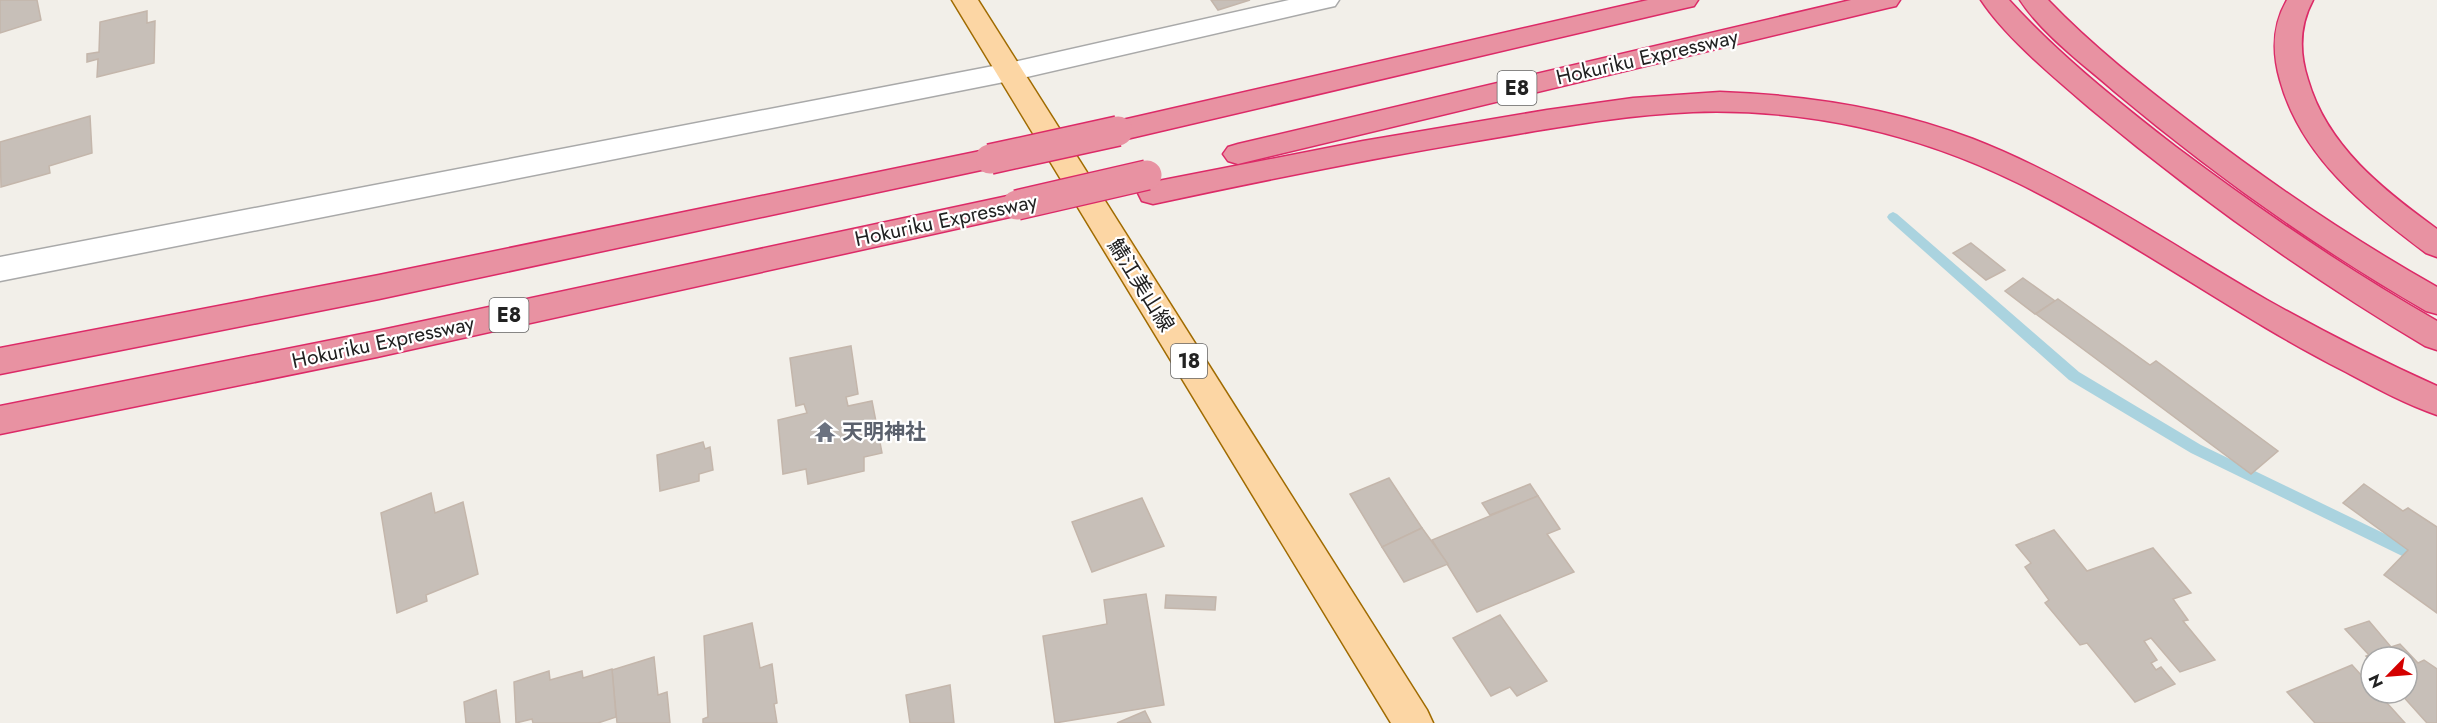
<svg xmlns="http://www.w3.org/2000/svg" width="2437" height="723" font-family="Jost,'Noto Sans JP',sans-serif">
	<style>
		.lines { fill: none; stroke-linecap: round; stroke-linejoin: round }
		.stream { fill: #aad3df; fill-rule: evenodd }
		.building { fill: #c7bfb8; stroke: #c4b6ab; stroke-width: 1.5 }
		.minor-casing { stroke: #a9a9a9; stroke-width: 3 }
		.major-casing { stroke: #a06b00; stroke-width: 3 }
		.highway-casing { stroke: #dc2a67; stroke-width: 3 }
		.minor { fill: #fff; fill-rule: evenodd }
		.major { fill: #fcd6a4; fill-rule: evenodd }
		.highway { fill: #e892a2; fill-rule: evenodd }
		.highway-bridge-casing { stroke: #dc2a67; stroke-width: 32; stroke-linecap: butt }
		.highway-bridge { stroke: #e892a2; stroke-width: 29 }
		.labels { text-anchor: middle; stroke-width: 4.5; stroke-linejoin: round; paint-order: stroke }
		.shield { fill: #fff; stroke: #646464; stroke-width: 1.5 }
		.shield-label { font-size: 20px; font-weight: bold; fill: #222 }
		.street-label { font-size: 21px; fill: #222; stroke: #fff }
		.worship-label { font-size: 21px; font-weight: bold; fill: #5b616d; stroke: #fff; text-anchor: start }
	</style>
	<rect width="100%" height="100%" fill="#f2efe9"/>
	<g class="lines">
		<!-- stream -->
		<path class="stream" d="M1893 212 1897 214 2079 372 2201 445 2437 559V573L2191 453 2069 380 1889 220 1887 217 1889 214Z"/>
	</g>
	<!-- building -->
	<g class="building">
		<path d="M0 0H37L41 20 0 33Z"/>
		<path d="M1211 0H1250L1218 10Z"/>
		<path d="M147 11V23L155 21 154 63 97 77 98 59 87 62V54L99 52 100 22Z"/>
		<path d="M90 116 92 153 49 166 50 173 1 187 0 142Z"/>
		<path d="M1971 243 2005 270 1986 280 1953 253Z"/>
		<path d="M2023 278 2055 301 2035 314 2005 291Z"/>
		<path d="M2058 299 2150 365 2156 361 2278 451 2251 474 2036 314Z"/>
		<path d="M851 346 858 394 846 397 848 406 872 401 882 453 864 457V471L808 484 806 469 783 474 778 420 807 413 804 404 796 406 790 358Z"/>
		<path d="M703 442 705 449 710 447 713 470 699 474V481L660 491 657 455Z"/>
		<path d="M1389 478 1422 528 1382 547 1350 494Z"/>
		<path d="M1530 484 1538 496 1490 515 1482 503Z"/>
		<path d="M2364 484 2403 511 2408 508 2437 527V613L2384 575 2408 550 2343 503Z"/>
		<path d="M431 493 435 513 463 502 478 574 426 595 427 601 397 613 381 513Z"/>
		<path d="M1538 496 1560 529 1547 534 1574 572 1477 612 1432 540Z"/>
		<path d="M1142 498 1164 546 1092 572 1072 522Z"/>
		<path d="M1422 528 1448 564 1404 582 1382 547Z"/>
		<path d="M2054 530 2087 571 2153 548 2191 593 2173 599 2188 620 2183 621 2215 660 2180 672 2151 638 2144 641 2157 660 2151 663 2156 670 2161 667 2175 684 2135 702 2087 643 2080 645 2045 603 2049 600 2025 567 2031 563 2016 545Z"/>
		<path d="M1146 594 1164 705 1055 723 1043 636 1107 624 1104 600Z"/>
		<path d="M1166 595 1216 597 1215 610 1165 608Z"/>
		<path d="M1500 615 1547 681 1517 696 1510 687 1491 696 1453 638Z"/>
		<path d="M2369 621 2391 647 2400 644 2418 663 2424 660 2437 669V723H2427L2400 693H2407V657H2371V662L2366 656 2369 655 2345 629Z"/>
		<path d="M752 623 760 668 772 664 777 703 774 704 777 723H703V719L708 717 704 636Z"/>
		<path d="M654 657 658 695 667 692 670 723H617L612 670Z"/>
		<path d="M2352 665 2371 686V693H2378L2405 723H2315L2287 692Z"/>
		<path d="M612 669 616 717 598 723H533L532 719 516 723 514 682 549 671 550 680 582 671 583 678Z"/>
		<path d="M950 685 954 723H910L906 695Z"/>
		<path d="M496 690 500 723H466L464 702Z"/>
		<path d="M1145 711 1151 723H1117Z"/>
	</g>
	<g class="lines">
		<defs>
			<path id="minor" d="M1289 0H1339L1335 6 1326 8 1009 81 0 281V257L1009 63Z"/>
			<path id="major" d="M952 0H978L1427 710 1433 723H1391Z"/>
			<g id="highway">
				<path d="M1648 0H1698L1694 6 1685 8 1118 141 1108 138 1104 131 1108 124 1118 121Z"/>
				<path d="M1851 0H1900L1896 6 1887 8 1238 164 1228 161 1223 154 1228 147 1238 144Z"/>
				<path d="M1981 0H2009C2059 55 2117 101 2176 147 2260 210 2346 269 2437 321V350L2425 346C2308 276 2196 197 2091 109 2056 79 2006 38 1981 0Z"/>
				<path d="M2020 0H2048C2092 46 2143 86 2194 125 2271 184 2352 239 2437 287V314L2426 311C2315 247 2212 173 2114 91 2084 65 2042 34 2020 0Z"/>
				<path d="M2287 0H2313C2299 26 2299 52 2308 80 2327 146 2383 190 2437 229V257L2426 253C2365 207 2301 157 2280 80 2272 52 2272 26 2287 0Z"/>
				<path d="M1720 92C1806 95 1892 108 1973 139 2078 180 2170 244 2267 300 2322 331 2379 360 2437 386V415C2405 404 2374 387 2344 371 2232 314 2131 238 2018 183 1917 133 1806 108 1693 112 1620 115 1548 129 1476 141 1368 159 1260 181 1153 204L1142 201 1138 193 1142 185 1153 182 1363 141 1547 110 1633 98Z"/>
				<path d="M990 149 1000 152 1005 159 1000 166 379 299 0 374V348L379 275Z"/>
				<path d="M1017 194 1028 197 1032 205 1028 213 377 357 0 434V406L377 331Z"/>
			</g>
		</defs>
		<!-- minor casing -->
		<use href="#minor" class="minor-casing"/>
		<!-- major casing -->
		<use href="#major" class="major-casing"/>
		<!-- highway casing -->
		<use href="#highway" class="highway-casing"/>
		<!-- minor -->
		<use href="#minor" class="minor"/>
		<!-- major -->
		<use href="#major" class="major"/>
		<!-- highway -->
		<use href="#highway" class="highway"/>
		<defs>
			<g id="highway-bridge">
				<path d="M990 159 1118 131"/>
				<path d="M1017 205 1147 175"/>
			</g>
		</defs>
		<!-- highway-bridge casing -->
		<use href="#highway-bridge" class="highway-bridge-casing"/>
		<!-- highway-bridge -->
		<use href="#highway-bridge" class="highway-bridge"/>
	</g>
	<!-- icons -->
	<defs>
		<symbol id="temple-bare" viewBox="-9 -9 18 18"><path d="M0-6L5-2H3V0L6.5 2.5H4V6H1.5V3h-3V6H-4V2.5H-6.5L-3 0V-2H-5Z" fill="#6b7280" stroke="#fff" stroke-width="2.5" paint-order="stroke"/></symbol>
	</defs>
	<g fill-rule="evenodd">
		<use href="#temple-bare" x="810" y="417" width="30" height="30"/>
	</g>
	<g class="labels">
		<!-- shield labels -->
		<g class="shield">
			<rect x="1497.5" y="71" width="39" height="34" rx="4.5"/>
			<rect x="489.5" y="298" width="39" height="34" rx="4.5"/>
			<rect x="1171" y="344" width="36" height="34" rx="4.5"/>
		</g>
		<g class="shield-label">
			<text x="1517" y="95">E8</text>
			<text x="509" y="322">E8</text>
			<text x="1189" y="368">18</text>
		</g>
		<!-- street labels -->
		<g class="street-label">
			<text transform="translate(1647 57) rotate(-13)" y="7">Hokuriku Expressway</text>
			<text transform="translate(946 220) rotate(-12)" y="7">Hokuriku Expressway</text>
			<text transform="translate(1141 285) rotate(58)" y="7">鯖江美山線</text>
			<text transform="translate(383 342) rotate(-12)" y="7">Hokuriku Expressway</text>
		</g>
		<!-- worship labels -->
		<g class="worship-label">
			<text x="842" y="439">天明神社</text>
		</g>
	</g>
	<!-- north arrow -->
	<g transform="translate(2389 675) rotate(245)"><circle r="28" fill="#ffffff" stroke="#a7a7a7" stroke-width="1.5"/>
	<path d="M0-4.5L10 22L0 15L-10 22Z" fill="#d40000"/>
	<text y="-9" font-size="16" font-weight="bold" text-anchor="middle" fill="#222222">N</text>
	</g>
</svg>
